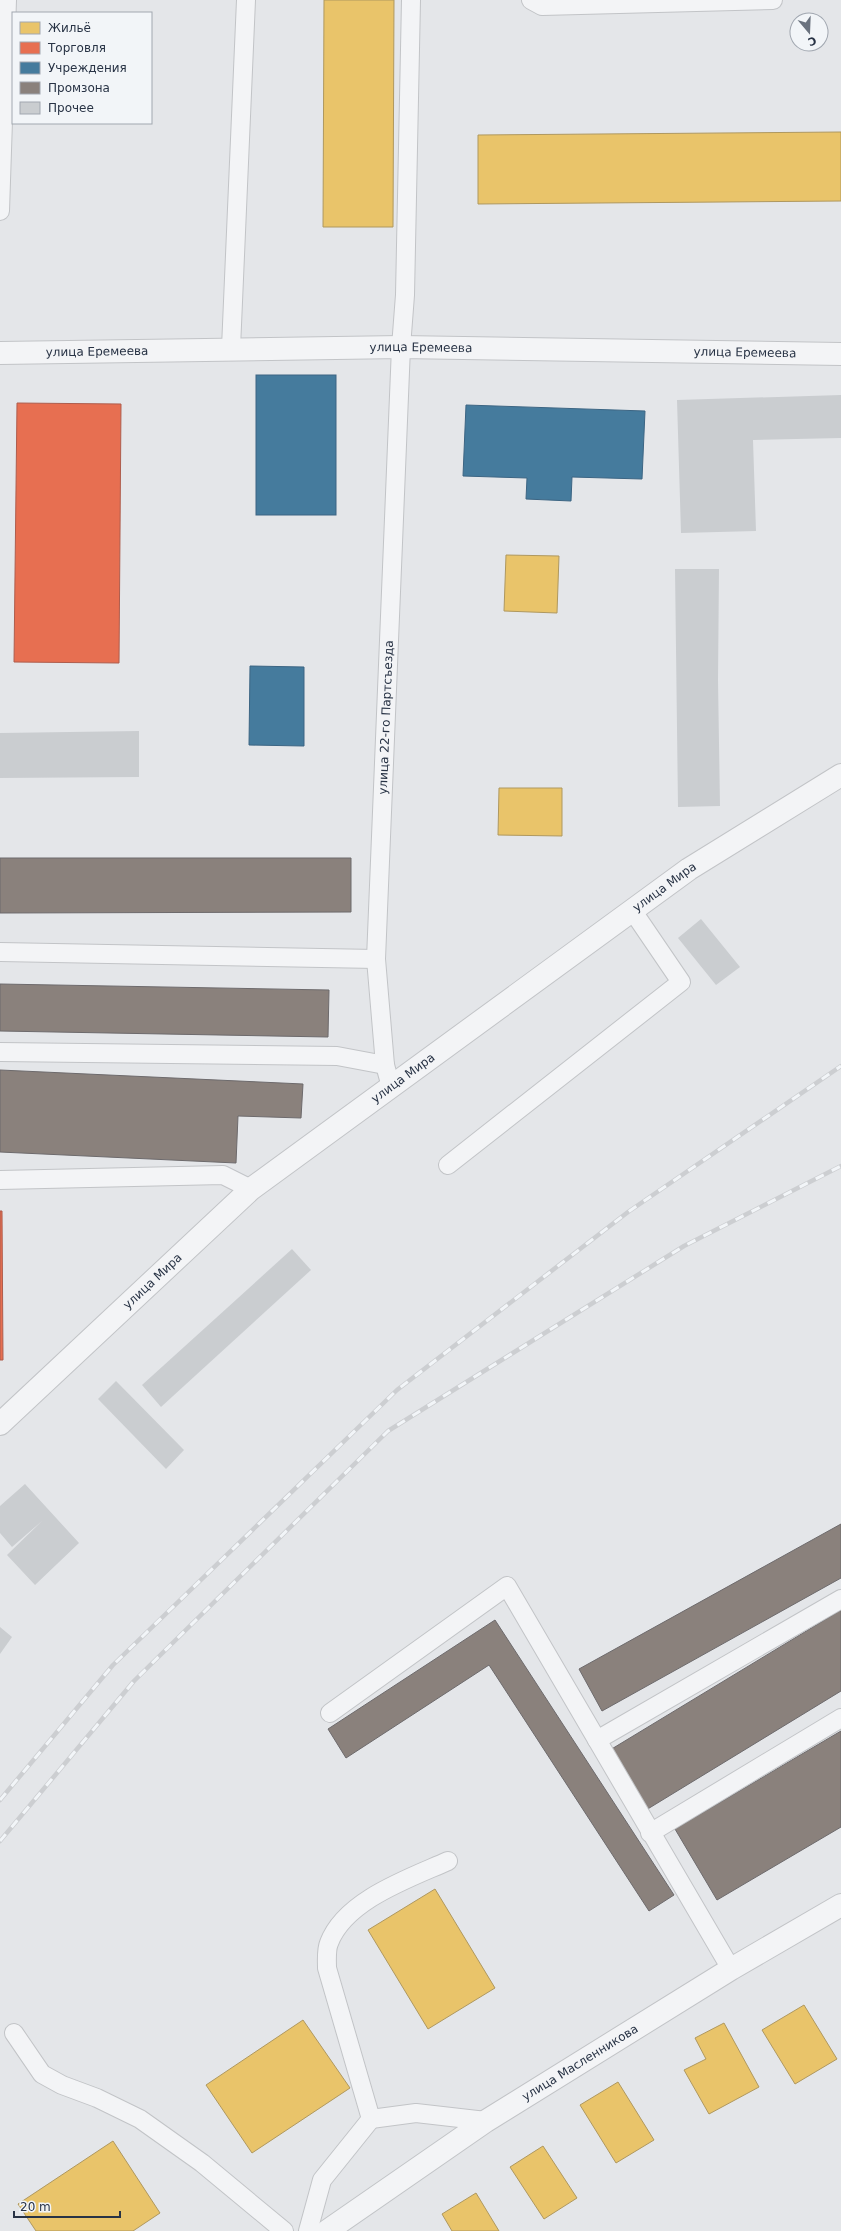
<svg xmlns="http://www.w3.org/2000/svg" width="841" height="2231" font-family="'DejaVu Sans',sans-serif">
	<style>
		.homes { fill: #e9c46a; stroke: #af985f }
		.shops { fill: #e76f51; stroke: #ae5d4d }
		.public { fill: #457b9d; stroke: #3c6583 }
		.industry { fill: #8a817c; stroke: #6d6a6c }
		.building { fill: #cacdd0 }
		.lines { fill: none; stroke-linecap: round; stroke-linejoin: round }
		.service-casing { stroke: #c2c4c7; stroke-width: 20 }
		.minor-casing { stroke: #c2c4c7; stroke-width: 24 }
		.tertiary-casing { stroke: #c2c4c7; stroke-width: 24 }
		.service { stroke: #f3f4f6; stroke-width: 18 }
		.minor { stroke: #f3f4f6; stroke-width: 22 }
		.tertiary { stroke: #f3f4f6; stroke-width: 22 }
		.rail-casing { stroke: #ccced1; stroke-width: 4.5 }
		.rail { stroke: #f2f5f8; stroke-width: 3; stroke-dasharray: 9; stroke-linecap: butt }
		.labels { text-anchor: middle; stroke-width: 4; stroke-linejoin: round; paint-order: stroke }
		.street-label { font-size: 12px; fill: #283345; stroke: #f2f5f8 }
	</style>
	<rect width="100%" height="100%" fill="#e4e6e9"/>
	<!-- homes -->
	<g class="homes">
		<path d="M324 0H394L393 227H323Z"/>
		<path d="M841 132V201L478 204V135Z"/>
		<path d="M506 555 559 556 557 613 504 611Z"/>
		<path d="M499 788H562V836L498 835Z"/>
		<path d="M435 1889 495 1988 428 2029 368 1930Z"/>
		<path d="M804 2005 837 2059 795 2084 762 2030Z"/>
		<path d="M303 2020 350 2088 252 2153 206 2085Z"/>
		<path d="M724 2023 759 2087 709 2114 684 2070 706 2059 695 2038Z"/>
		<path d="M618 2082 654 2140 616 2163 580 2105Z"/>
		<path d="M113 2141 160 2213 133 2231H36L18 2204Z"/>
		<path d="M543 2146 577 2198 544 2219 510 2167Z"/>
		<path d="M476 2193 499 2231H452L442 2214Z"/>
	</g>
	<!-- shops -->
	<g class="shops">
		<path d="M17 403 121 404 119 663 14 662Z"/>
		<path d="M0 1211H2L3 1360H0Z"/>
	</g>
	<!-- public -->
	<g class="public">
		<rect x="256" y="375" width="80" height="140"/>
		<path d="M466 405 645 411 642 479 572 477 571 501 526 499 527 478 463 476Z"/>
		<path d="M250 666 304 667V746L249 745Z"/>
	</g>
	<!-- industry -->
	<g class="industry">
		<path d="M0 858H351V912L0 913Z"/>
		<path d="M0 984 329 990 328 1037 0 1031Z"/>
		<path d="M0 1070 303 1084 301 1118 238 1116 236 1163 0 1152Z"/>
		<path d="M841 1524V1578L602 1711 579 1669Z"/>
		<path d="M841 1610V1691L646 1810 610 1750Z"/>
		<path d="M495 1620 674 1895 649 1911 489 1665 346 1758 328 1729Z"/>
		<path d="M841 1731V1827L717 1900 675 1829Z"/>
	</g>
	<!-- building -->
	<g class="building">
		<path d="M841 395V438L753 440 756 531 681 533 677 400Z"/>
		<path d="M675 569H719L718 680 720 806 678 807Z"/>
		<path d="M139 731V777L0 778V733Z"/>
		<path d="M701 919 740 967 716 985 678 938Z"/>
		<path d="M292 1249 311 1270 161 1407 142 1385Z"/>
		<path d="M116 1381 184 1450 166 1469 98 1399Z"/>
		<path d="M25 1484 79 1543 35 1585 7 1555 42 1521 12 1547 0 1533V1506Z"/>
		<path d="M0 1627 12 1637 0 1654Z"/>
	</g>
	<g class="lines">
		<defs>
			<g id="service">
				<path d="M531 0 542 6 773 0"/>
				<path d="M0 211 7 0"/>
				<path d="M231 348 246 0"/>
				<path d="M0 952 376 959"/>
				<path d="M0 1052 337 1056 385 1065"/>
				<path id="s1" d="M391 1087 385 1065 376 959 401 347 405 295 411 0"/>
				<path d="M448 1165 681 982 632 910"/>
				<path d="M0 1180 223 1175 251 1189"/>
				<path d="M330 1713 507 1586 731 1969"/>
				<path d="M597 1740 841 1599"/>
				<path d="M650 1833 841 1718"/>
				<path d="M448 1861C410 1878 345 1900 329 1943 326 1950 327 1961 327 1968L371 2119 416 2113 486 2121"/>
				<path d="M14 2033 42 2074 62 2085 97 2098 140 2119 202 2163 284 2231"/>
				<path d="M308 2231 322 2180 371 2119"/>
			</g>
			<g id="minor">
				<path id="s2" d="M0 353 401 347 841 354"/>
				<path id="s3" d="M327 2231 486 2121 731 1969 841 1905"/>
			</g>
			<g id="tertiary">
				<path id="s4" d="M0 1424 251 1189 689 869 841 775"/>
			</g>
		</defs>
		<!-- service casing -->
		<use href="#service" class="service-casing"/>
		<!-- minor casing -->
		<use href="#minor" class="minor-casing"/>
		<!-- tertiary casing -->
		<use href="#tertiary" class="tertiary-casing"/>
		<!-- service -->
		<use href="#service" class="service"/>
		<!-- minor -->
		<use href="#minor" class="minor"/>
		<!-- tertiary -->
		<use href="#tertiary" class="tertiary"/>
		<defs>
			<g id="rail">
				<path d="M0 1800 113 1665 397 1390 628 1212 841 1066"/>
				<path d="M0 1841 134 1681 388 1431 684 1246 841 1166"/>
			</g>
		</defs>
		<!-- rail casing -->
		<use href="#rail" class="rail-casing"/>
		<!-- rail -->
		<use href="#rail" class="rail"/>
	</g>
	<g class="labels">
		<!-- street labels -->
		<g class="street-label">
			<text dy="4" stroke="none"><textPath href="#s2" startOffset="421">улица Еремеева</textPath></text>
			<text dy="4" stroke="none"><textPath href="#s2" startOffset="97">улица Еремеева</textPath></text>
			<text dy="4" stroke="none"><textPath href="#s2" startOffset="745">улица Еремеева</textPath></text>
			<text dy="4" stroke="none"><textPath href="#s1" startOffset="371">улица 22-го Партсъезда</textPath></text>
			<text dy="4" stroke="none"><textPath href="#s4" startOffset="856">улица Мира</textPath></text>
			<text dy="4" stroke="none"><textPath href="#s4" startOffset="532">улица Мира</textPath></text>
			<text dy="4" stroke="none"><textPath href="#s4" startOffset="209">улица Мира</textPath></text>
			<text dy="4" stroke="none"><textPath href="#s3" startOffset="304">улица Масленникова</textPath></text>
		</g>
	</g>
	<!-- legend -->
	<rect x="12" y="12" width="140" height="112" fill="#f2f5f8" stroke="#a1a7b0"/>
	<rect x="20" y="22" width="20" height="12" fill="#e9c46a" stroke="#a1a7b0"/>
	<text x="48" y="32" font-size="12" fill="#283345">Жильё</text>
	<rect x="20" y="42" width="20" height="12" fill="#e76f51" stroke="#a1a7b0"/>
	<text x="48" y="52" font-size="12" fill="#283345">Торговля</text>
	<rect x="20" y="62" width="20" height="12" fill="#457b9d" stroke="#a1a7b0"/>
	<text x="48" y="72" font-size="12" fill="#283345">Учреждения</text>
	<rect x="20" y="82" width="20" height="12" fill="#8a817c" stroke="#a1a7b0"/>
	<text x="48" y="92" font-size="12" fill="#283345">Промзона</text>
	<rect x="20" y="102" width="20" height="12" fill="#cacdd0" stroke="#a1a7b0"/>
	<text x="48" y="112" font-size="12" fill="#283345">Прочее</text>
	<!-- north arrow -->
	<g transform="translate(809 32) rotate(161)"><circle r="19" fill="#f2f5f8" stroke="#a1a7b0"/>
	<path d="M0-3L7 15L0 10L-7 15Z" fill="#6a727e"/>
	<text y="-6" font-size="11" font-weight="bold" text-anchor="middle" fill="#283345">С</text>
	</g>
	<!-- scale -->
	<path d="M14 2211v6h106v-6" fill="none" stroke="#283345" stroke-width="2"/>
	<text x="20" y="2211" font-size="12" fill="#283345" stroke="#f2f5f8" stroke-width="3" paint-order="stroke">20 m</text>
</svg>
